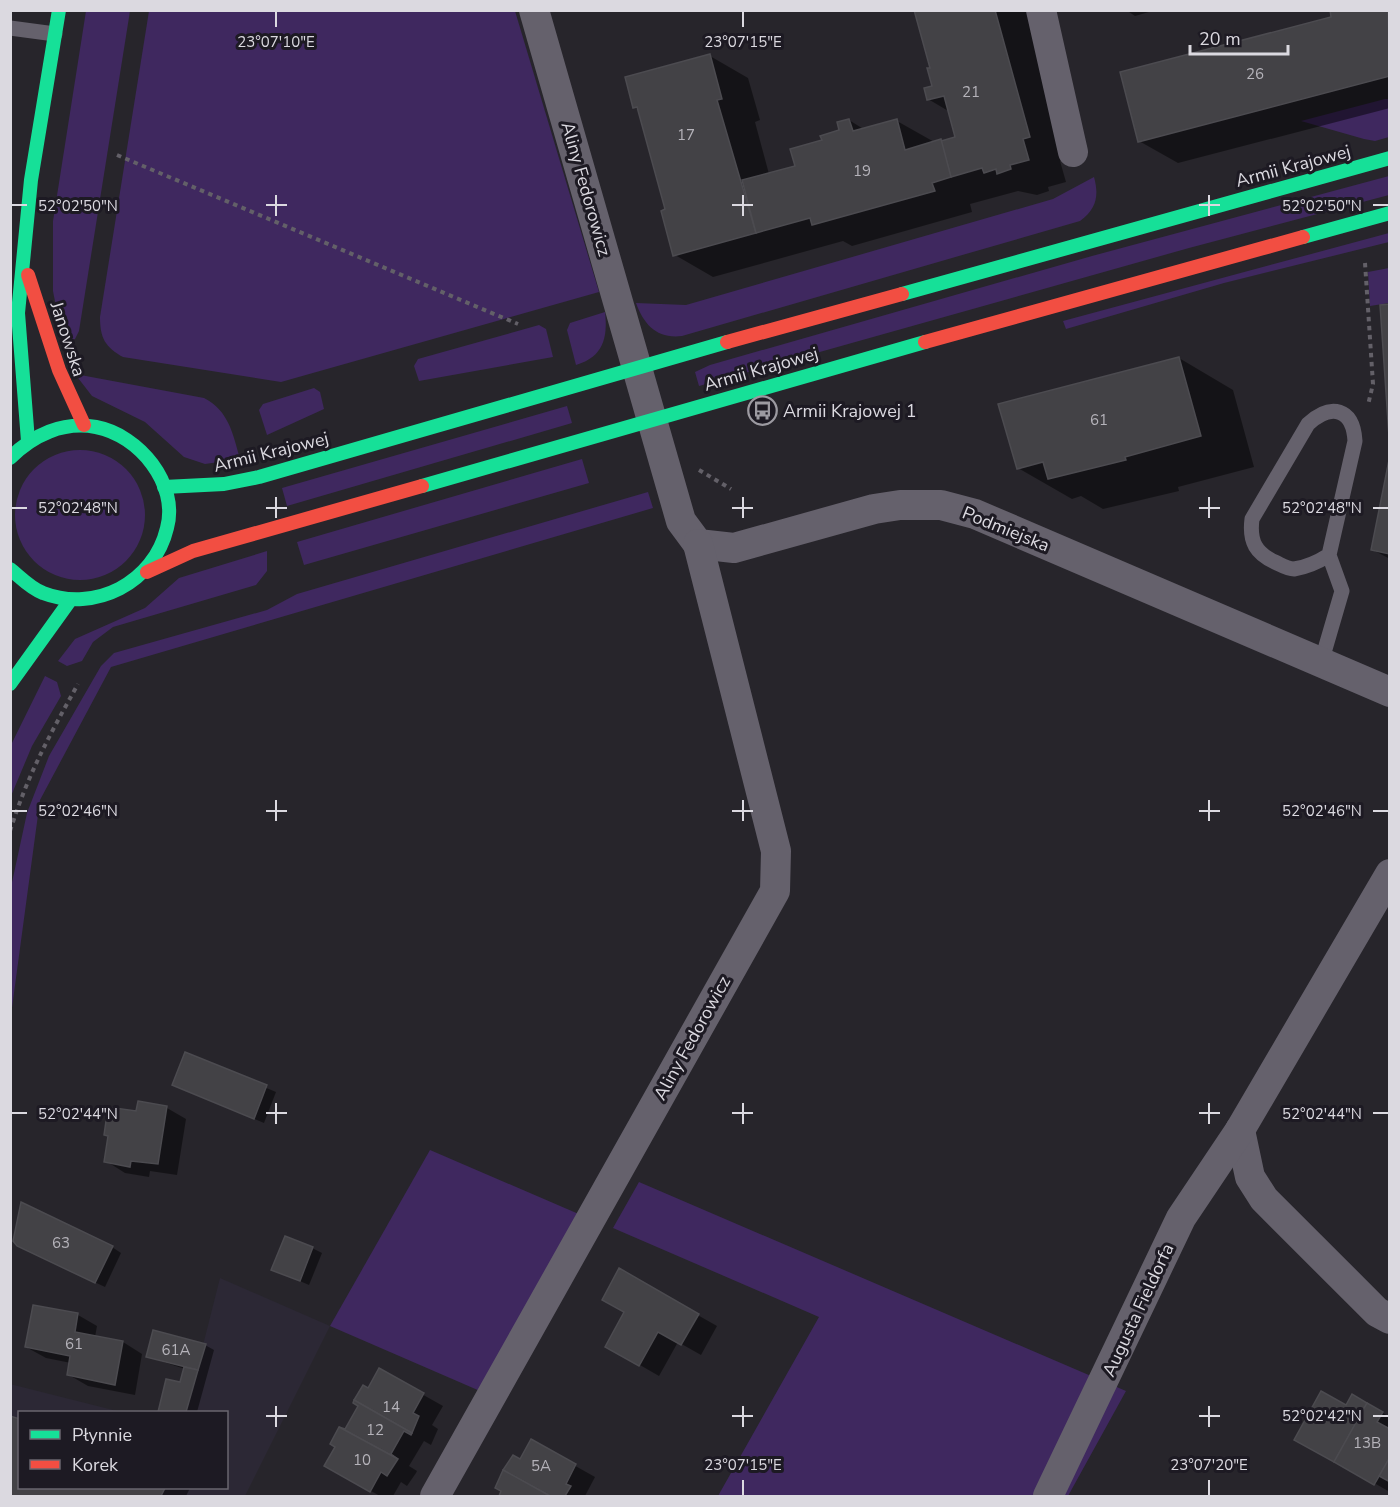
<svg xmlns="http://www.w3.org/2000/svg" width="1400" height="1507" font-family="'Nunito Sans',sans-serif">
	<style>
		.built { fill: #2c2835 }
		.green { fill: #3f285f }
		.shadow { fill: #0007 }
		.building { fill: #434246; stroke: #4c4b50; stroke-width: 1.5 }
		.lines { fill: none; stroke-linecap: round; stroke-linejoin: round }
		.path { stroke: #636068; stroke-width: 4; stroke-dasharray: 4.5 4.5; stroke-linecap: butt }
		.lane { stroke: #65616c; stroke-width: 15 }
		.street { stroke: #65616c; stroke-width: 30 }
		.fast { stroke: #16e098; stroke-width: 14 }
		.jam { stroke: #f24e42; stroke-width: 14 }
		.ticks { fill: none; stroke: #dbd9e0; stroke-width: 2 }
		.labels { text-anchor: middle; stroke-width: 6; stroke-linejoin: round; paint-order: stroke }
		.number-label { font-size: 15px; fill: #b5b3ba }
		.street-label { font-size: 18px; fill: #dbd9e0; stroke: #1d1a23 }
		.poi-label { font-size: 18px; fill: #dbd9e0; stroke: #1d1a23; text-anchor: start }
		.ticks-label { font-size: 15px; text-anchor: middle; fill: #dbd9e0; stroke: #1d1a23; stroke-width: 6; stroke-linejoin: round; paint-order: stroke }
	</style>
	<rect width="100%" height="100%" fill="#27252b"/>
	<!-- built -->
	<path class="built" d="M220 1278 330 1326 245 1496H11L10 1384 121 1412H20V1488H226V1412H186Z"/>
	<!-- green -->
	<g class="green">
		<path d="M86 11H130L79 331 75 339 63 343 53 291V221Z"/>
		<path d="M149 11H515L599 292 281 382 123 357C105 347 100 338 100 317Z"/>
		<path d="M1385 99H1389V137L1375 141 1364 139 1301 121Z"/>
		<path d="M1389 176V195L1189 248 699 386 695 372 710 365 1092 256Z"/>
		<path d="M1094 177C1099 195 1097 209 1080 221L682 336C657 339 644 325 636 303L686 305 1053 199Z"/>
		<path d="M1389 233V242L1224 283 1066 329 1063 321Z"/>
		<path d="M1389 268V303L1370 306 1368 272Z"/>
		<path d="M605 312C608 338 603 357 576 365L567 330 570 323Z"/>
		<path d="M539 325 546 329 553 357 419 381 414 366 418 359Z"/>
		<path d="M75 374 204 398C229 411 233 434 240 459L205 464 184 457 145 422 92 396Z"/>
		<path d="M314 388 320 392 324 409 267 435 259 410 263 404Z"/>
		<path d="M567 406 572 423 287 506 282 488Z"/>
		<circle cx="80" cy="515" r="65"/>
		<path d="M582 459 589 483 304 565 297 542Z"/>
		<path d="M648 492 653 508 111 667 40 800 11 1015V887L27 813 49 756 101 666 114 653 267 610 297 594Z"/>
		<path d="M267 551V571L256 585 113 627 93 642 82 661 67 666 58 661 75 639 145 608 179 578Z"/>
		<path d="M45 676 57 682 61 696 32 746 11 796V745Z"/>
		<path d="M430 1150 581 1215 480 1391 330 1326Z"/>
		<path d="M639 1182 1126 1391 1068 1496H718L819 1317 613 1228Z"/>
	</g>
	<!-- shadow -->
	<g class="shadow">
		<path d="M916 10H1027L1067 159 1060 161 1066 182 1048 187 1049 191 1037 195 1018 191 970 204 972 212 852 246 843 241 713 277 675 255 667 210 639 110 634 107 710 56 748 78 760 120 755 122 769 174 797 167 823 141 841 131 849 120 865 130 897 121 936 143 957 138 950 112 928 99 934 87 932 69Z"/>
		<path d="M1126 10H1156L1135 16Z"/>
		<path d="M1331 10H1390V108L1178 163 1139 141 1333 18Z"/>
		<path d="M1179 358 1233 390 1254 467 1178 487 1179 491 1103 509 1081 496 1072 499 1018 468Z"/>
		<path d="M1390 463V559L1373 550Z"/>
		<path d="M185 1054 276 1092 264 1123 174 1085Z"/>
		<path d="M167 1108 186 1119 177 1175 150 1171 149 1177 125 1173 106 1161Z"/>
		<path d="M112 1247 121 1253 105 1287 28 1251Z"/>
		<path d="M312 1248 322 1253 309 1285 272 1269Z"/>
		<path d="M620 1271 717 1326 701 1355 678 1342 659 1376 607 1346 626 1312Z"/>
		<path d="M34 1307 78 1315 97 1326 95 1337 123 1342 142 1354 135 1395 88 1386 69 1375 71 1363 46 1358 26 1347Z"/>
		<path d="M205 1345 214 1350 197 1412H159L168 1381 181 1384 185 1369 148 1357Z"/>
		<path d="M379 1370 443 1406 432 1425 438 1429 431 1445 424 1441 409 1466 417 1471 416 1473 407 1486 401 1482 393 1496H380L326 1466Z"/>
		<path d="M1352 1396 1390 1417V1492L1296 1439 1346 1407Z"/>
		<path d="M10 1418 20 1488H190L186 1496H10Z"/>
		<path d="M531 1441 595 1477 585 1496H500Z"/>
	</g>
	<!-- building -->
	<g class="building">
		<path d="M914 10H995L1030 137 1023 139 1029 160 1010 165 1011 169 997 174 996 169 984 173 982 168 951 177 941 141 955 137 944 96 927 100 924 88 932 86 927 68H930Z"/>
		<path d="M1330 10H1388L1390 76 1138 142 1120 72 1331 17Z"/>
		<path d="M710 54 722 99 717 100 756 233 673 256 661 211 665 209 637 107 633 108 625 77Z"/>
		<path d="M849 119 853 131 897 119 905 150 941 139 951 177 932 183 935 191 812 225 810 218 756 233 742 180 795 166 790 149 822 140 820 136 839 130 837 122Z"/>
		<path d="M1390 304V451L1380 305Z"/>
		<path d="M1179 357 1201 436 1125 457 1126 460 1048 479 1043 462 1017 469 998 404Z"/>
		<path d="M1390 455V554L1371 550Z"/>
		<path d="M185 1052 267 1085 254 1119 172 1085Z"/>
		<path d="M138 1101 167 1106 158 1164 131 1161 130 1167 104 1162 108 1136 104 1135 108 1107 136 1111Z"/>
		<path d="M21 1202 113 1246 95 1283 17 1246 13 1241Z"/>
		<path d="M285 1236 313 1247 300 1281 271 1270Z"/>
		<path d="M619 1268 699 1314 681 1345 658 1332 639 1366 605 1347 624 1312 602 1300Z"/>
		<path d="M33 1305 78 1313 75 1332 123 1341 115 1385 67 1375 70 1356 25 1347Z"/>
		<path d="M153 1330 206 1344 198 1370 146 1357Z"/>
		<path d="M184 1367 198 1370 186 1412H158L166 1379 180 1382Z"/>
		<path d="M379 1368 424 1393 413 1413 419 1416 412 1433 354 1400 363 1385 368 1388Z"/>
		<path d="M1321 1391 1346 1405 1352 1394 1367 1403 1334 1462 1294 1440Z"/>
		<path d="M354 1400 412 1433 411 1435 404 1431 391 1454 398 1459 339 1427 345 1429 358 1406 353 1403Z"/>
		<path d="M1367 1403 1383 1412 1377 1422 1390 1429V1457L1374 1485 1334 1462Z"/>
		<path d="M10 1416 20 1419V1488H165L161 1496H10Z"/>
		<path d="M339 1427 398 1459 387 1476 381 1472 370 1492 324 1466 335 1447 330 1444Z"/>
		<path d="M531 1439 576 1464 566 1484 571 1486 565 1496H550L503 1470 513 1455 520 1459Z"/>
		<path d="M1390 1457V1482L1379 1476Z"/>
		<path d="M503 1470 550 1496H499L501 1491 495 1488Z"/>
	</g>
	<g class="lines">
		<!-- path -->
		<g class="path">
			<path d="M117 155 518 324"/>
			<path d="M1365 263 1373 384 1368 405"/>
			<path d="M699 470 731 489"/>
			<path d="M10 831C28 774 49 736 78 684"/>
		</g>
		<!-- lane -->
		<g class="lane">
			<path d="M10 28 55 34"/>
			<path d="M1321 663 1342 591 1329 555 1355 441C1353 408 1331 403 1308 424L1252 519C1249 542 1256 554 1277 563 1283 566 1288 569 1294 569 1308 567 1318 562 1329 555"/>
		</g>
		<!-- street -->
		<g class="street">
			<path d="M534 10 681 521 698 544 734 548 874 509 900 505H941L975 514 1390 692"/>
			<path d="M1041 10 1073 152"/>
			<path d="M1240 1130 1250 1177 1264 1199 1377 1312 1390 1319"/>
			<path d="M435 1496 775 891 776 851 698 544"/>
			<path d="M1048 1496 1181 1218 1240 1130 1390 874"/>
		</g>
		<!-- fast -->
		<g class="fast">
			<path d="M1303 237 1390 213"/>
			<path d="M902 294 1390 158"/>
			<path d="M28 441 18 313 31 180 59 10"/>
			<path d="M10 458C33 435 63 421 96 427 139 435 179 484 167 528 154 583 95 613 43 593 31 589 20 577 10 569"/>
			<path d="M422 486 925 342"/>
			<path d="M164 487 224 484 259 477 727 342"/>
			<path d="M10 684 69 602"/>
		</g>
		<!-- jam -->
		<g class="jam">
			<path d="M28 275 59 370 84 425"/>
			<path d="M727 342 902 294"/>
			<path d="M925 342 1303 237"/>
			<path d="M147 572 193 551 422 486"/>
		</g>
	</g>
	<!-- ticks -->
	<path class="ticks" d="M276 12V27M743 12V27M276 195V216M743 195V216M1209 195V216M12 205H27M266 205H287M732 205H753M1199 205H1220M1373 205H1388M276 497V518M743 497V518M1209 497V518M12 508H27M266 508H287M732 508H753M1199 508H1220M1373 508H1388M276 800V821M743 800V821M1209 800V821M12 811H27M266 811H287M732 811H753M1199 811H1220M1373 811H1388M276 1103V1124M743 1103V1124M1209 1103V1124M12 1113H27M266 1113H287M732 1113H753M1199 1113H1220M1373 1113H1388M276 1406V1427M743 1406V1427M1209 1406V1427M266 1416H287M732 1416H753M1199 1416H1220M1373 1416H1388M743 1480V1495M1209 1480V1495"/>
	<!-- icons -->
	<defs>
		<symbol id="bus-ring" viewBox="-11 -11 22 22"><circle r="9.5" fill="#1d1a23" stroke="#9c9aa1" stroke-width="1.5"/><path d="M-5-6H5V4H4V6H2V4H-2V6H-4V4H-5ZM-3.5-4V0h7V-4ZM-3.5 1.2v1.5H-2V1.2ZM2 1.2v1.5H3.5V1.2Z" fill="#9c9aa1"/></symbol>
	</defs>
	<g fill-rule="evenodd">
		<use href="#bus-ring" x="746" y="394" width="33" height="33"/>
	</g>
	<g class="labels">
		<!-- number labels -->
		<g class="number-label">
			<text x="1255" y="79">26</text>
			<text x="971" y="97">21</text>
			<text x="686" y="140">17</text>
			<text x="862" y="176">19</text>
			<text x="1099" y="425">61</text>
			<text x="61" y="1248">63</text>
			<text x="74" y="1349">61</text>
			<text x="176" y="1355">61A</text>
			<text x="391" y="1412">14</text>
			<text x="375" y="1435">12</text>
			<text x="1367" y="1448">13B</text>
			<text x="362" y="1465">10</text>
			<text x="541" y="1471">5A</text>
		</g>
		<!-- street labels -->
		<g class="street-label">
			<text transform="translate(1293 166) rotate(-15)" y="6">Armii Krajowej</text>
			<text transform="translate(586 189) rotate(74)" y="6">Aliny Fedorowicz</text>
			<text transform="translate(68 339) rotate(72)" y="6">Janowska</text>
			<text transform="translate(761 369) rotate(-16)" y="6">Armii Krajowej</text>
			<text transform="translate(271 452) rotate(-14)" y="6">Armii Krajowej</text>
			<text transform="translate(1006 529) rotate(22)" y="6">Podmiejska</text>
			<text transform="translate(692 1038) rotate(-61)" y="6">Aliny Fedorowicz</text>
			<text transform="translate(1138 1310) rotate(-65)" y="6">Augusta Fieldorfa</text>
		</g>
		<!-- poi labels -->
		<g class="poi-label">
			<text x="783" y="417">Armii Krajowej 1</text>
		</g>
	</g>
	<g class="ticks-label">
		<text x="276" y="47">23°07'10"E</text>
		<text x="743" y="47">23°07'15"E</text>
		<text x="78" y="211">52°02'50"N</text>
		<text x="1322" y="211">52°02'50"N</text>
		<text x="78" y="513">52°02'48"N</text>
		<text x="1322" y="513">52°02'48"N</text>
		<text x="78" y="816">52°02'46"N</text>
		<text x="1322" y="816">52°02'46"N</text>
		<text x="78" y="1119">52°02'44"N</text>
		<text x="1322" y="1119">52°02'44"N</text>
		<text x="1322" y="1421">52°02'42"N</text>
		<text x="743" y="1470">23°07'15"E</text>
		<text x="1209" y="1470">23°07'20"E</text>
	</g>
	<!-- border -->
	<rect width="1400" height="1507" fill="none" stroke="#dbd9e0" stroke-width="24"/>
	<!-- legend -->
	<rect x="18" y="1411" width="210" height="78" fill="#1d1a23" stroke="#69666f" stroke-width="1.5"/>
	<rect x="30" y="1430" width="30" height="9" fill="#16e098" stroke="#69666f" stroke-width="1.5"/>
	<text x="72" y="1441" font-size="18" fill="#dbd9e0">Płynnie</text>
	<rect x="30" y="1460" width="30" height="9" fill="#f24e42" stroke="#69666f" stroke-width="1.5"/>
	<text x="72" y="1471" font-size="18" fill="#dbd9e0">Korek</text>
	<!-- scale -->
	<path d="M1190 45v9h98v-9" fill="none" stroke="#dbd9e0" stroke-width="3"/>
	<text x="1199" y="45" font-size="18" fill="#dbd9e0" stroke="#1d1a23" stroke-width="4.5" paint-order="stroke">20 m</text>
</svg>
